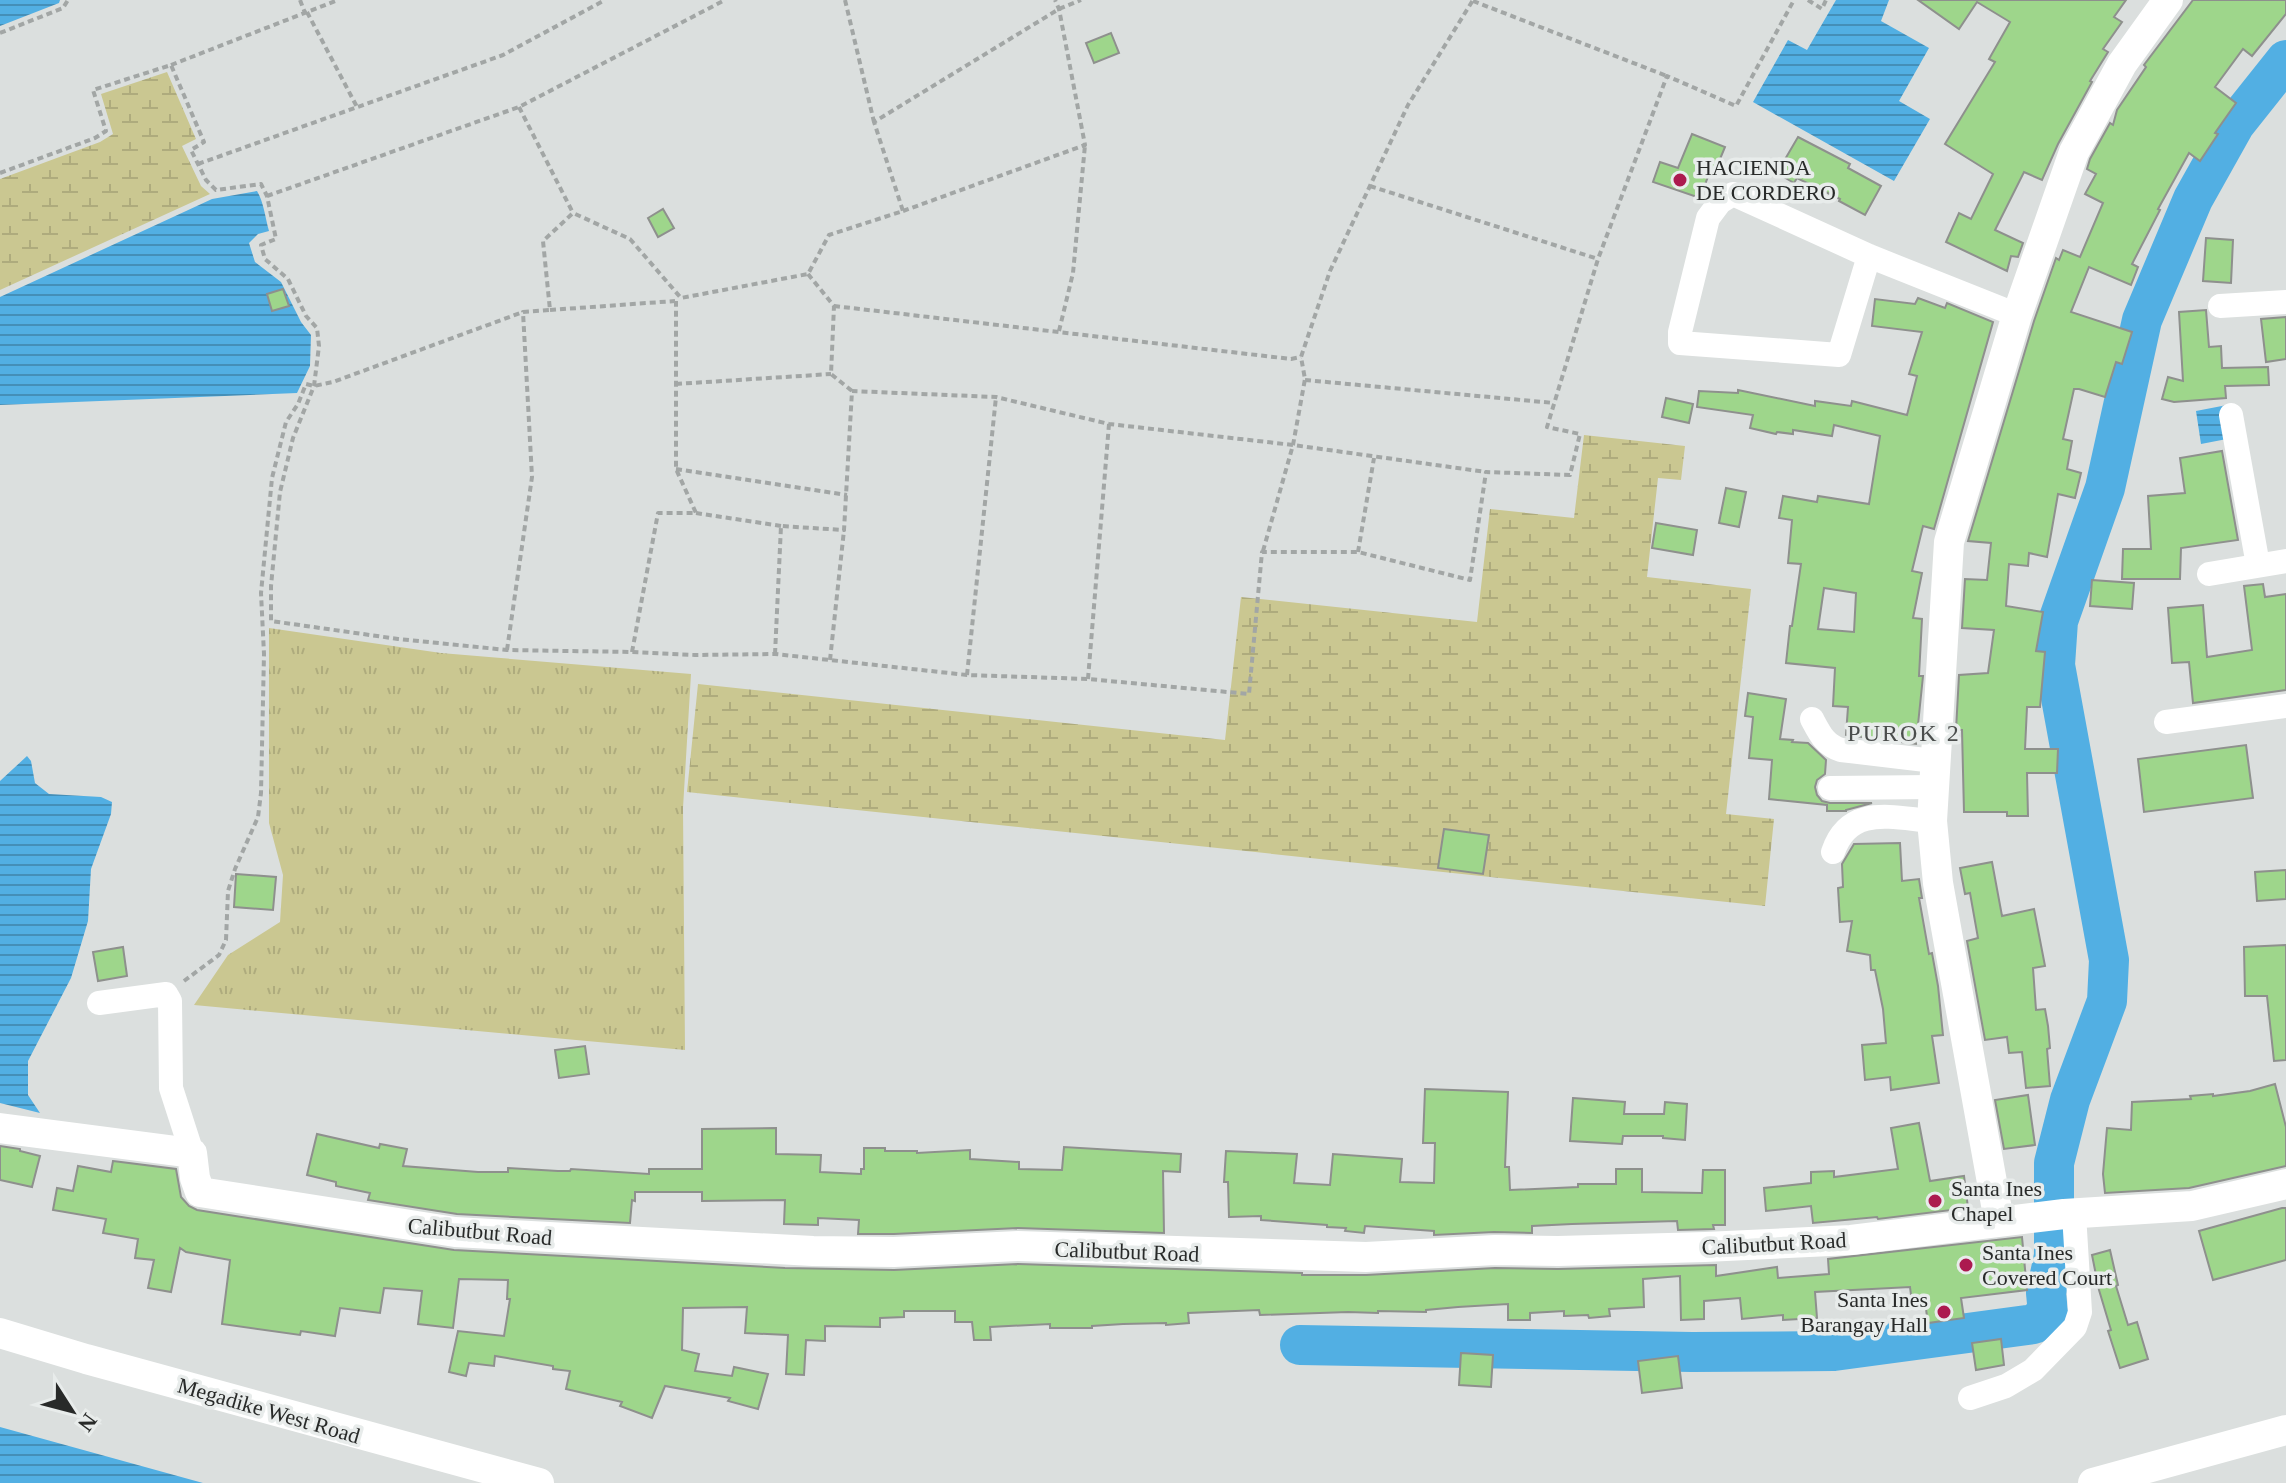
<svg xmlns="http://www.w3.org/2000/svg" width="2286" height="1483" font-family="'Times New Roman',serif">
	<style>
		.grass { fill: url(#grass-tufts) }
		.wetland { fill: url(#wetland-marsh) }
		.water { fill: url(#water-rules) }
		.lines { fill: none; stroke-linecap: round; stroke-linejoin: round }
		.river { stroke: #52afe3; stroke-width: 40 }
		.building { fill: #9ed68b; stroke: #8e908d; stroke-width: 2; fill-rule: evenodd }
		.path { stroke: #a2a6a5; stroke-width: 4; stroke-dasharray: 6 4; stroke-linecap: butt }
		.minor { stroke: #fff; stroke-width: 24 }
		.tertiary { stroke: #fff; stroke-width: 30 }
		.poi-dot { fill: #ac1a4f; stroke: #e8eceb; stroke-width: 3 }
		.labels { text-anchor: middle; stroke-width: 7; stroke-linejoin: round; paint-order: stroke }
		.poi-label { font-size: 22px; fill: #282a29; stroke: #e8eceb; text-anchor: start }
		.street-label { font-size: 22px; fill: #282a29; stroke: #e8eceb }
		.neighbourhood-label { font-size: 24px; letter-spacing: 2px; fill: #4b4e4d; stroke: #e8eceb }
	</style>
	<defs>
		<pattern id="grass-tufts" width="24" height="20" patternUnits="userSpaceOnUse" patternTransform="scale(2)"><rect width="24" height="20" fill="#cac791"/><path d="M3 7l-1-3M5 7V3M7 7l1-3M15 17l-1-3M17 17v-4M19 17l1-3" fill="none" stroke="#aeab7d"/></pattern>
		<pattern id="wetland-marsh" width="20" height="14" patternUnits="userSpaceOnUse" patternTransform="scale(2)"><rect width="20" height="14" fill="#cac791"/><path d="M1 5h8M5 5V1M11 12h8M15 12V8" fill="none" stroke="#aeab7d"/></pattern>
		<pattern id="water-rules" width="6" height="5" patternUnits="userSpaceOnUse" patternTransform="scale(2)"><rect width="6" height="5" fill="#52afe3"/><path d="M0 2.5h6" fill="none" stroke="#448fb8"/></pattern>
	</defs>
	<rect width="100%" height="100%" fill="#dbdfde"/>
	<!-- grass -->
	<path class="grass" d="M269 628 441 653 691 674 683 808 685 1050 194 1005 228 955 280 922 283 875 269 823Z"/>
	<!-- wetland -->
	<g class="wetland">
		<path d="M167 72 196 139 182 146 201 186 210 194 0 290V179L100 142 113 134 101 94Z"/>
		<path d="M1584 435 1685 446 1681 480 1658 478 1647 577 1751 589 1726 814 1774 819 1765 906 687 792 698 684 1225 740 1241 597 1477 622 1490 509 1574 518Z"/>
	</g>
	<!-- water -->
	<g class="water">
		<path d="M0 0H60L59 3 0 26Z"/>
		<path d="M1836 0H1889L1881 21 1929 48 1899 101 1930 119 1894 181 1753 102 1788 40 1807 50Z"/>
		<path d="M257 191C264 203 265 217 269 231L258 234 249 243 255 262 281 282 301 322 311 335 310 366 297 393 0 405V297L212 199Z"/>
		<path d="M2227 405 2232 438 2201 444 2196 411Z"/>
		<path d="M27 756 31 761 35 783 49 794 101 797 112 802 111 814 91 869 88 921 71 978 28 1061V1095L40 1113 0 1103V781Z"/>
		<path d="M0 1427 203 1483H0Z"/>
	</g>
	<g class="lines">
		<!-- river -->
		<path class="river" d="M1300 1345 1692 1352 1834 1351 2034 1324 2048 1313 2046 1293 2054 1256V1163L2070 1100 2107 1001 2109 960 2055 665 2058 621 2105 488 2142 320 2193 199 2235 124 2286 60"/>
	</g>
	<!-- building -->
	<g class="building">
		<path d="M1918 0H2126L2114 17 2122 22 2103 49 2108 52 2090 81 2092 82 2058 144 2042 180 2024 172 1995 230 2023 243 2018 257 2011 256 2007 271 1946 242 1959 213 1971 219 1993 174 1945 144 1995 62 1989 59 2010 22 1977 2 1959 29Z"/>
		<path d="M2193 0H2286V14L2252 56 2243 49 2215 87 2236 103 2215 133 2218 134 2200 161 2189 153 2158 209 2160 210 2132 264 2138 267 2131 285 2089 267 2071 312 2132 332 2122 364 2116 362 2105 397 2079 389H2074L2063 439 2072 441 2067 469 2081 473 2075 498 2058 494 2047 557 2029 553 2028 566 2009 564 2006 606 2043 612 2036 651 2045 652 2040 707H2027L2025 749H2058L2057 773H2027L2028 816H2007V812H1964L1962 730H1956L1959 675 1988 673 1994 630 1962 628 1965 579 1987 580 1991 543 1968 541 2034 321 2056 258 2059 260 2063 250 2080 257 2103 203 2085 194 2096 174 2087 169 2090 159 2110 123 2113 125 2117 110 2146 67 2144 65Z"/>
		<path d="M1111 33 1119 53 1094 63 1086 43Z"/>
		<path d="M1692 134 1725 147 1713 176 1709 174 1700 198 1653 182 1660 162 1678 168Z"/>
		<path d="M1798 137 1850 164 1848 168 1881 186 1865 215 1839 201 1840 199 1797 178 1794 183 1777 173Z"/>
		<path d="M663 209 674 228 658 237 648 218Z"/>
		<path d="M2206 238 2233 240 2231 283 2203 281Z"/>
		<path d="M283 289 289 306 272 311 267 294Z"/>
		<path d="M1918 298 1945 308 1947 303 1993 322 1934 529 1923 526 1912 571 1922 573 1913 618 1922 619 1919 676H1923L1916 744 1846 735 1848 707 1833 706 1835 668 1786 663 1790 626H1792L1801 564 1788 563 1792 520 1779 518 1783 496 1817 502 1818 496 1869 504 1880 436 1834 425 1832 436 1793 430V434L1777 432 1776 434 1750 428 1753 415 1697 407 1699 391 1738 393V390L1815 406V401L1851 406 1852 401 1907 415 1917 376 1909 374 1922 332 1872 326 1875 299 1915 304ZM1824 588 1856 593 1854 632 1818 629Z"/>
		<path d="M2206 310 2209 347 2221 346 2222 368 2268 367 2269 385 2225 386 2226 398 2174 402 2162 399 2168 377 2183 381 2179 312Z"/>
		<path d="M2286 317V359L2266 362 2261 319Z"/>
		<path d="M1666 398 1693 404 1689 423 1662 417Z"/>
		<path d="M2222 451 2238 540 2181 548 2180 579H2122L2123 549H2151L2148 496 2185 493 2180 458Z"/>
		<path d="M1726 488 1746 492 1739 527 1719 523Z"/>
		<path d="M1656 523 1697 530 1693 555 1652 548Z"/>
		<path d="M2092 580 2134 583 2132 609 2090 606Z"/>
		<path d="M2263 584 2265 597 2286 594V690L2193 703 2189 662 2172 663 2168 608 2203 605 2207 657 2252 650 2244 586Z"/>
		<path d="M1748 693 1786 699 1780 739 1793 740 1792 742 1808 743 1826 760 1825 774 1817 780 1815 787 1817 795 1822 801 1830 803H1872L1846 810V811H1827V805L1769 799 1772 760 1749 758 1753 717 1745 716Z"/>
		<path d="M2246 745 2253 798 2144 812 2138 759Z"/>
		<path d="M1444 829 1489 835 1483 874 1438 868Z"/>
		<path d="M1900 843 1902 881 1919 879 1922 898H1919L1929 954 1932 953 1938 986 1943 1035 1932 1036 1939 1083 1891 1090 1890 1077 1865 1080 1862 1045 1886 1043 1883 1009 1875 970H1871L1870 955 1847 951 1852 921 1840 922 1838 888 1843 887 1842 864 1854 844Z"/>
		<path d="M1992 862 2002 916 2034 909 2045 966 2033 968 2036 1010 2045 1009 2048 1026 2050 1048 2047 1049 2050 1086 2026 1088 2022 1052 2009 1053 2007 1037 1985 1040 1967 941 1978 938 1970 893 1965 894 1960 868Z"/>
		<path d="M2286 870V899L2257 901 2255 872Z"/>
		<path d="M236 874 276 877 273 910 234 907Z"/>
		<path d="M2286 945V1060L2274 1061 2267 996H2245L2244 947Z"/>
		<path d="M123 947 127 976 98 981 93 952Z"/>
		<path d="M585 1046 589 1074 559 1078 555 1050Z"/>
		<path d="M2275 1084 2286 1127V1166L2189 1188 2105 1193 2103 1174 2107 1128 2131 1130 2132 1102 2191 1099 2190 1096 2213 1094V1096L2250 1091Z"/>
		<path d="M1425 1089 1508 1092 1505 1167H1509L1510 1190 1578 1187V1184H1616V1169H1642V1192L1702 1193 1703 1170H1725V1225H1713L1714 1229 1678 1230 1677 1221 1572 1224 1532 1226V1233L1494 1232 1434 1235V1231L1365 1226 1364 1233 1345 1231 1346 1228 1327 1227V1225L1261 1220V1216L1229 1217 1228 1182H1224L1226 1151 1297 1154 1294 1183 1330 1185 1333 1154 1402 1159 1400 1182 1434 1183 1435 1143H1423Z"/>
		<path d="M2028 1095 2035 1145 2004 1149 1995 1100Z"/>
		<path d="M1573 1098 1625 1102 1624 1114H1664L1665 1102 1687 1104 1685 1140 1663 1138V1136H1623L1622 1144 1570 1141Z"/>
		<path d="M1919 1123 1930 1181 1964 1176 1968 1208 1878 1219 1877 1217 1813 1223 1811 1206 1766 1211 1764 1188 1811 1183V1172L1834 1171V1177L1898 1169 1891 1128Z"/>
		<path d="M776 1128V1154L821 1155 820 1172 861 1174V1169H864V1148H885V1151H917V1153L970 1150V1159L1019 1162V1169L1062 1170 1064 1147 1181 1154 1180 1172 1163 1171 1164 1233 1018 1228 894 1234H858L859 1220 818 1218V1225L784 1224 785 1200 702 1201V1192H635V1201L632 1200 630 1223 457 1214 368 1200 370 1193 336 1186V1182L307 1175 317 1134 379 1148 380 1144 407 1149 403 1166 478 1172H508V1168L558 1171H570L571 1169 649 1174V1169H702V1129Z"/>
		<path d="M0 1146 20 1149V1151L40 1156 32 1187 0 1180Z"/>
		<path d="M113 1161 176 1169 181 1197 189 1206 197 1210 454 1250 785 1268 894 1270 1018 1264 1302 1273V1275H1366L1495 1268 1558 1269 1716 1265V1276L1777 1267 1778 1278 1829 1274 1828 1259 2022 1237 2027 1290 1961 1298 1964 1318 1928 1323 1925 1302 1912 1303 1910 1287 1815 1292 1817 1318 1783 1320V1315L1742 1319 1740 1298 1704 1301V1319L1681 1320 1680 1276 1643 1279 1644 1307 1609 1309 1610 1316 1589 1318 1588 1315 1564 1316V1311L1530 1313V1320H1508V1304L1458 1307 1426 1310V1312L1378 1311V1313L1348 1312 1260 1315 1259 1310 1188 1313 1189 1323 1166 1325V1323L1123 1324 1092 1326V1328H1050V1324L990 1327 991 1340H974L972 1322H955V1311H904V1317L880 1318V1327L825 1326V1341L806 1340 804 1375 786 1374 788 1335 745 1333 747 1307 683 1308 682 1350 699 1354 695 1371 732 1376 734 1367 768 1374 758 1409 728 1401 730 1398 665 1386 652 1418 620 1406 622 1402 566 1389 570 1371 553 1369V1366L495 1356 494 1366 469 1363 466 1376 449 1372 458 1331 504 1336 510 1299H507L508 1280 459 1279 453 1328 418 1324 422 1291 384 1288 380 1313 340 1308 335 1336 301 1331 300 1335 222 1324 230 1260 186 1252 180 1248 171 1292 148 1288 154 1260 135 1258 138 1239 103 1233 106 1219 53 1210 57 1188 73 1191 78 1166 111 1172Z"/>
		<path d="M2282 1208H2286V1260L2213 1280 2199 1231Z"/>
		<path d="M2110 1250 2118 1285 2116 1286 2128 1325 2137 1322 2148 1359 2120 1368 2108 1331 2111 1330 2099 1290 2092 1255Z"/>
		<path d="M2001 1339 2004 1365 1976 1370 1972 1343Z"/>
		<path d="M1461 1353 1493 1355 1491 1387 1459 1385Z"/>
		<path d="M1678 1356 1682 1388 1642 1393 1638 1361Z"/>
	</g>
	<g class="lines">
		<!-- path -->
		<g class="path">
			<path d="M300 0 305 13"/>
			<path d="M845 0 874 122"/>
			<path d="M1808 0 1822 9 1826 0"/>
			<path d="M1473 1 1667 76"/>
			<path d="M307 12 357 107"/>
			<path d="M0 33 63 8 68 0"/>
			<path d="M171 65 338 0"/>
			<path d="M519 107 573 213"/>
			<path d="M198 164 503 55 605 0"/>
			<path d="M0 173 95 138 106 131 93 90 171 65 204 142 191 150 206 180 216 190 261 184 267 196 276 239 261 245 265 259 288 279 306 316 317 328 319 346 314 386 293 438 280 492 271 586V621L398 639 507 650 632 652 695 655 775 654 967 675 1088 679 1249 694 1262 552H1358L1470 580 1486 472 1570 475 1580 434 1547 427 1598 259 1667 76 1736 106 1794 0"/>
			<path d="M1370 186 1598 259"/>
			<path d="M267 196 519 107 725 0"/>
			<path d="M903 211 1085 145 1059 9 1055 0"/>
			<path d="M808 274 834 306 831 374 852 391"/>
			<path d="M834 306 1291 359 1301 357"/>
			<path d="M550 310 675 301"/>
			<path d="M1059 331 1073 273 1085 145"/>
			<path d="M1305 380 1554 403"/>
			<path d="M676 384 831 374"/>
			<path d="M676 469 847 495"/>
			<path d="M696 513 781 526"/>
			<path d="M1263 551 1293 445 1305 379 1301 357 1330 271 1408 105 1473 0"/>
			<path d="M1358 552 1374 458"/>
			<path d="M507 650 532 477 523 312 550 310 543 241 573 213 630 239 681 298 808 274 829 235 903 211 874 122 1059 9 1081 0"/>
			<path d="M632 652 658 513H696L676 469V301"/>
			<path d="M775 654 781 526 844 530 852 391 996 397 1109 424 1293 445 1486 472"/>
			<path d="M830 660 844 530"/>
			<path d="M967 675 996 397"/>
			<path d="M1088 679 1109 424"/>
			<path d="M184 981 219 955 226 940 228 891 235 869 258 817 261 793 264 654 261 593 272 478 286 422 298 404 306 384 314 386 333 382 523 312"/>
		</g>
		<!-- minor -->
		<g class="minor">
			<path d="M1869 256 1839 355 1680 343V332L1708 218 1720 202 1733 194 1869 256 2017 315"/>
			<path d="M2220 306 2286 302"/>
			<path d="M2231 415 2258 565"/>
			<path d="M2209 574 2286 561"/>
			<path d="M1812 719C1820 734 1825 745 1841 750L1934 761"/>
			<path d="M2166 722 2286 706"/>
			<path d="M1830 788 1933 787"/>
			<path d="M1833 852C1849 804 1893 818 1932 821"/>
			<path d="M99 1003 166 994 170 1001 171 1088 192 1153"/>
			<path d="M1970 1398 2006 1386 2033 1370 2075 1327 2080 1312 2074 1214"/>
		</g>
		<!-- tertiary -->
		<g class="tertiary">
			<path d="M0 1128 192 1153 195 1178 200 1192 455 1232 813 1251 894 1252 1018 1246 1366 1257 1495 1250 1558 1251 1705 1247 1851 1240 2064 1214 2192 1206 2286 1184"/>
			<path d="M1999 1221 1938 883 1932 821 1949 542 2017 315 2074 152 2122 64 2168 0"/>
			<path d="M0 1333 86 1359 539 1483"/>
			<path d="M2093 1483 2286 1430"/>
		</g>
	</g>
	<!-- markers -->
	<g class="poi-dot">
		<circle cx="1680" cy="180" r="8"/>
		<circle cx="1935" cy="1201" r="8"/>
		<circle cx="1966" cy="1265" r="8"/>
		<circle cx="1944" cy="1312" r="8"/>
	</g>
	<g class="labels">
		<!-- poi labels -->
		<g class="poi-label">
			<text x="1696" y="175">HACIENDA<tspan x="1696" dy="25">DE CORDERO</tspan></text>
			<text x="1951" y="1196">Santa Ines<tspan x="1951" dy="25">Chapel</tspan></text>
			<text x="1982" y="1260">Santa Ines<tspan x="1982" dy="25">Covered Court</tspan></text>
			<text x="1928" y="1307" text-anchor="end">Santa Ines<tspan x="1928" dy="25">Barangay Hall</tspan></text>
		</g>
		<!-- street labels -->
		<g class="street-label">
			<text transform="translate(480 1231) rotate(5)" y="8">Calibutbut Road</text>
			<text transform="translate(1774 1243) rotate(-3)" y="8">Calibutbut Road</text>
			<text transform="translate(1127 1251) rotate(2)" y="8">Calibutbut Road</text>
			<text transform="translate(269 1410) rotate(16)" y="8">Megadike West Road</text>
		</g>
		<!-- neighbourhood labels -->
		<g class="neighbourhood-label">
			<text x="1904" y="741">PUROK 2</text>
		</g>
	</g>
	<!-- north arrow -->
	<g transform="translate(72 1411) rotate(126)" stroke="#e8eceb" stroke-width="6" paint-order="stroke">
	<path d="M0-6L14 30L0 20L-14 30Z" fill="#282a29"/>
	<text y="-12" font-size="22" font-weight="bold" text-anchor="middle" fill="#282a29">N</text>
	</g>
</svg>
